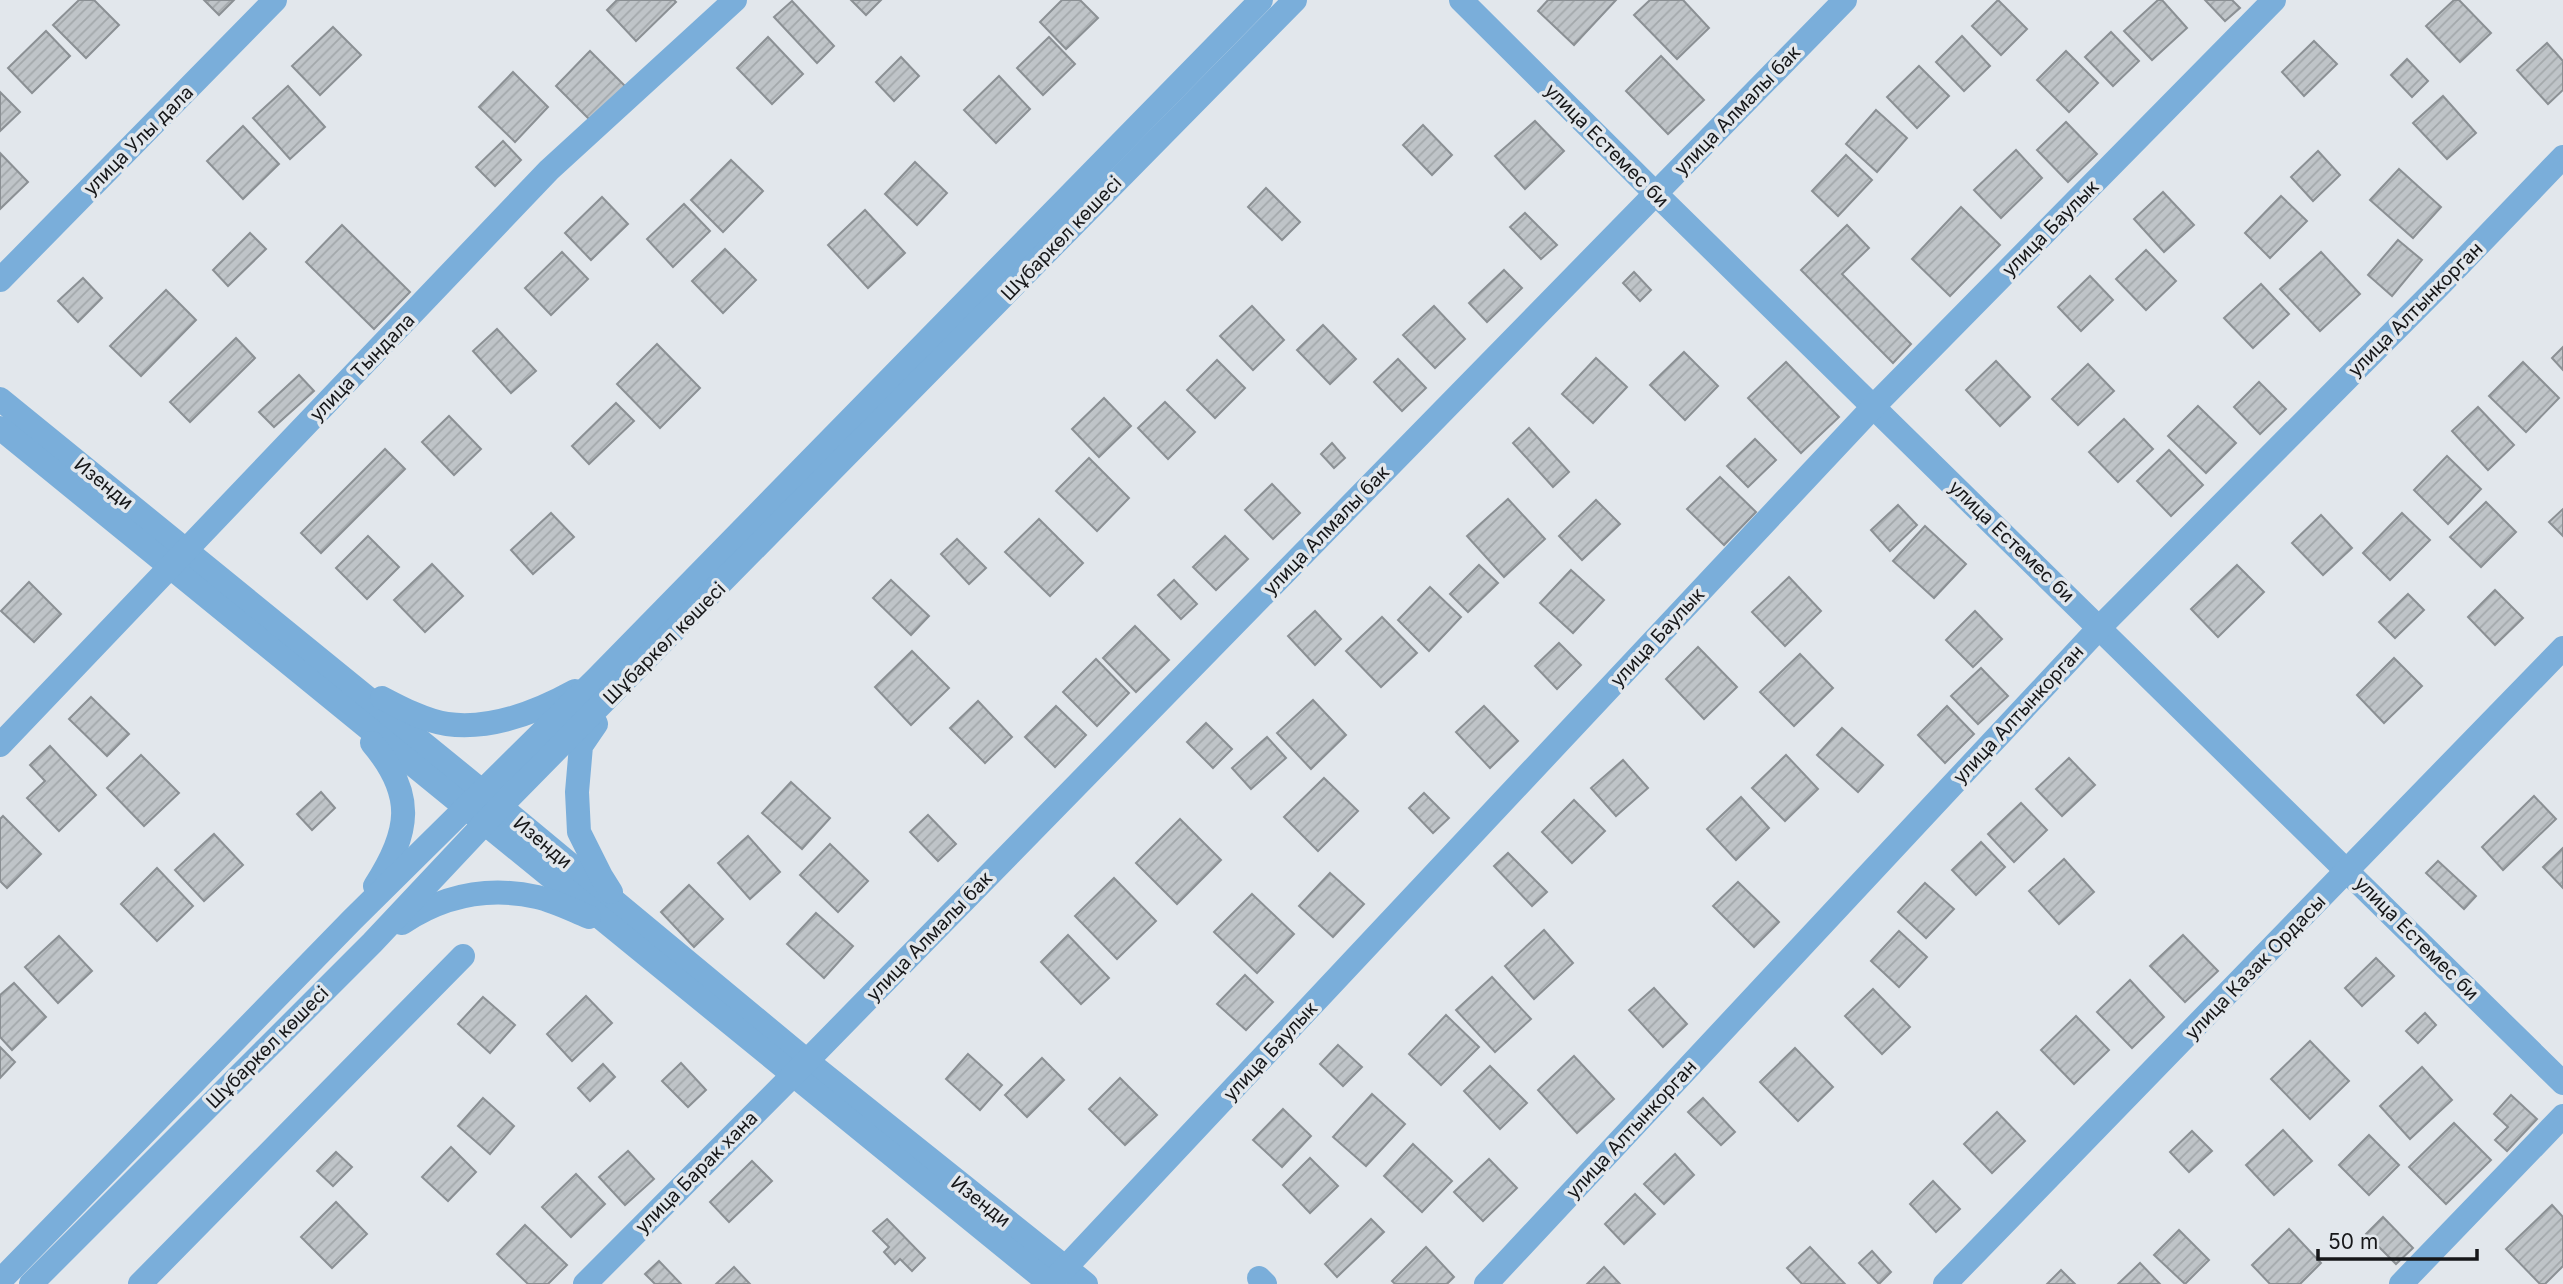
<svg xmlns="http://www.w3.org/2000/svg" width="2563" height="1284" font-family="Inter,sans-serif">
	<style>
		.building { fill: url(#building-hatch); stroke: #8b9094; stroke-width: 2 }
		.lines { fill: none; stroke-linecap: round; stroke-linejoin: round }
		.minor { stroke: #7aaeda; stroke-width: 24 }
		.labels { text-anchor: middle; stroke-width: 7; stroke-linejoin: round; paint-order: stroke }
		.street-label { font-size: 19px; fill: #161719; stroke: #e2e7ec }
	</style>
	<defs>
		<pattern id="building-hatch" width="6" height="6" patternUnits="userSpaceOnUse" patternTransform="scale(1.75)"><rect width="6" height="6" fill="#bfc4c8"/><path d="M-1 1l2-2M0 6l6-6M5 7l2-2" fill="none" stroke="#a3a8ab"/></pattern>
	</defs>
	<rect width="100%" height="100%" fill="#e2e7ec"/>
	<!-- building -->
	<g class="building">
		<path d="M79 0H94L119 25 86 58 53 25Z"/>
		<path d="M204 0H234L219 15Z"/>
		<path d="M617 0H674L676 2 636 41 607 10Z"/>
		<path d="M851 0H881L866 15Z"/>
		<path d="M1062 0H1080L1098 18 1066 49 1040 22Z"/>
		<path d="M1548 0H1616L1574 45 1538 11Z"/>
		<path d="M1650 0H1683L1709 28 1677 59 1634 15Z"/>
		<path d="M1998 0 2027 29 2001 55 1972 26Z"/>
		<path d="M2158 0H2162L2187 28 2152 60 2124 31Z"/>
		<path d="M2205 0H2232L2240 8 2225 21Z"/>
		<path d="M2454 0H2459L2491 33 2460 62 2426 26Z"/>
		<path d="M792 1 834 46 817 63 774 17Z"/>
		<path d="M333 27 361 55 320 95 292 66Z"/>
		<path d="M46 31 70 56 32 93 8 68Z"/>
		<path d="M2111 32 2139 61 2113 86 2085 57Z"/>
		<path d="M1962 36 1990 66 1964 91 1936 62Z"/>
		<path d="M768 37 803 74 772 104 737 68Z"/>
		<path d="M1049 37 1075 64 1043 95 1017 68Z"/>
		<path d="M2314 41 2337 64 2304 96 2282 72Z"/>
		<path d="M2547 43 2563 61V90L2548 104 2517 70Z"/>
		<path d="M590 51 625 86 591 121 556 86Z"/>
		<path d="M2066 51 2098 83 2069 112 2037 80Z"/>
		<path d="M1661 56 1704 100 1668 134 1626 91Z"/>
		<path d="M901 57 919 76 894 101 876 82Z"/>
		<path d="M2407 59 2428 81 2412 97 2391 75Z"/>
		<path d="M1919 66 1949 96 1917 128 1887 97Z"/>
		<path d="M513 72 548 107 515 142 479 107Z"/>
		<path d="M999 76 1030 109 996 143 964 110Z"/>
		<path d="M288 86 325 127 290 159 253 118Z"/>
		<path d="M0 92 20 112 0 131Z"/>
		<path d="M2443 96 2476 133 2447 159 2413 123Z"/>
		<path d="M1876 110 1907 138 1877 172 1846 144Z"/>
		<path d="M1535 121 1564 151 1525 189 1495 156Z"/>
		<path d="M2066 122 2097 154 2068 182 2037 150Z"/>
		<path d="M1423 125 1452 155 1432 175 1403 145Z"/>
		<path d="M243 126 279 164 243 199 207 161Z"/>
		<path d="M503 141 521 160 495 186 476 167Z"/>
		<path d="M2016 150 2042 178 2001 218 1974 190Z"/>
		<path d="M2318 151 2340 175 2313 201 2291 177Z"/>
		<path d="M0 153 28 182 0 209Z"/>
		<path d="M1846 155 1872 180 1838 216 1812 191Z"/>
		<path d="M731 160 763 191 723 232 691 200Z"/>
		<path d="M915 162 947 193 917 225 885 194Z"/>
		<path d="M2399 169 2441 207 2413 238 2370 200Z"/>
		<path d="M1266 188 1300 222 1282 240 1248 207Z"/>
		<path d="M2163 192 2194 225 2164 252 2134 219Z"/>
		<path d="M2281 196 2307 221 2270 258 2245 233Z"/>
		<path d="M602 197 628 224 591 260 565 233Z"/>
		<path d="M684 204 710 231 673 267 647 239Z"/>
		<path d="M1961 207 2000 245 1950 296 1912 259Z"/>
		<path d="M865 210 905 253 868 288 828 245Z"/>
		<path d="M1525 213 1557 245 1541 259 1510 227Z"/>
		<path d="M342 225 410 292 374 329 306 262Z"/>
		<path d="M1847 225 1869 248 1842 274 1911 344 1893 363 1801 270Z"/>
		<path d="M250 233 266 249 228 286 213 270Z"/>
		<path d="M2398 240 2422 260 2392 296 2368 275Z"/>
		<path d="M725 249 756 280 723 313 692 281Z"/>
		<path d="M2146 250 2176 281 2146 310 2116 279Z"/>
		<path d="M562 252 588 279 551 315 525 288Z"/>
		<path d="M2321 252 2360 294 2320 331 2280 289Z"/>
		<path d="M1504 270 1522 288 1487 322 1469 303Z"/>
		<path d="M1634 272 1651 290 1640 301 1623 283Z"/>
		<path d="M2090 276 2113 300 2081 331 2058 307Z"/>
		<path d="M83 278 102 298 78 322 58 301Z"/>
		<path d="M2261 284 2289 314 2253 348 2224 318Z"/>
		<path d="M166 290 196 320 141 376 110 346Z"/>
		<path d="M1252 306 1284 340 1253 370 1220 336Z"/>
		<path d="M1434 306 1465 339 1435 368 1403 335Z"/>
		<path d="M1323 325 1356 359 1330 384 1297 350Z"/>
		<path d="M497 329 536 371 511 393 473 351Z"/>
		<path d="M236 338 255 358 190 422 170 402Z"/>
		<path d="M657 344 700 388 660 428 617 384Z"/>
		<path d="M2563 347V370L2552 358Z"/>
		<path d="M1684 352 1718 386 1685 420 1650 385Z"/>
		<path d="M1596 358 1627 387 1593 423 1562 394Z"/>
		<path d="M1398 359 1426 388 1402 411 1374 382Z"/>
		<path d="M1217 360 1245 388 1215 418 1187 390Z"/>
		<path d="M1996 361 2030 397 2000 426 1966 390Z"/>
		<path d="M1786 362 1839 417 1801 453 1748 398Z"/>
		<path d="M2523 362 2559 398 2526 432 2489 396Z"/>
		<path d="M2088 364 2114 391 2078 425 2052 399Z"/>
		<path d="M299 375 314 391 274 427 259 412Z"/>
		<path d="M2259 382 2286 409 2260 434 2234 407Z"/>
		<path d="M1104 398 1131 426 1099 457 1072 429Z"/>
		<path d="M1165 402 1195 432 1168 459 1138 428Z"/>
		<path d="M616 403 634 421 589 464 572 446Z"/>
		<path d="M2198 406 2236 443 2206 473 2168 436Z"/>
		<path d="M2478 407 2514 445 2488 470 2452 431Z"/>
		<path d="M449 416 481 449 454 475 422 442Z"/>
		<path d="M2124 419 2153 449 2118 482 2089 452Z"/>
		<path d="M1529 428 1569 472 1553 487 1513 443Z"/>
		<path d="M1755 439 1776 460 1748 487 1727 466Z"/>
		<path d="M1332 443 1345 458 1334 468 1321 454Z"/>
		<path d="M385 449 405 469 321 553 301 533Z"/>
		<path d="M2169 450 2203 485 2171 516 2137 481Z"/>
		<path d="M2447 456 2481 489 2448 524 2414 490Z"/>
		<path d="M1089 458 1129 498 1097 531 1056 491Z"/>
		<path d="M1720 477 1756 512 1724 545 1687 509Z"/>
		<path d="M1272 484 1300 513 1273 539 1245 510Z"/>
		<path d="M1508 499 1545 539 1504 577 1467 536Z"/>
		<path d="M1596 500 1620 524 1582 560 1559 536Z"/>
		<path d="M2486 502 2516 532 2481 567 2450 537Z"/>
		<path d="M1898 505 1917 525 1890 551 1871 530Z"/>
		<path d="M2563 509V536L2549 522Z"/>
		<path d="M551 513 574 537 533 574 511 550Z"/>
		<path d="M2402 513 2430 540 2390 580 2363 553Z"/>
		<path d="M2321 515 2352 548 2323 575 2292 543Z"/>
		<path d="M1039 519 1083 563 1050 596 1005 552Z"/>
		<path d="M1925 526 1966 564 1934 598 1893 561Z"/>
		<path d="M368 536 399 567 367 599 336 568Z"/>
		<path d="M1225 536 1248 559 1216 590 1193 567Z"/>
		<path d="M957 539 986 568 969 584 941 554Z"/>
		<path d="M432 564 463 596 425 632 394 600Z"/>
		<path d="M1479 565 1498 583 1468 612 1450 594Z"/>
		<path d="M2237 565 2264 592 2218 637 2191 609Z"/>
		<path d="M1571 570 1604 600 1573 633 1540 603Z"/>
		<path d="M1789 577 1821 611 1785 646 1752 612Z"/>
		<path d="M891 580 929 616 911 635 873 598Z"/>
		<path d="M1174 580 1197 604 1181 619 1158 595Z"/>
		<path d="M29 582 61 614 34 642 1 611Z"/>
		<path d="M1430 587 1461 617 1429 651 1398 620Z"/>
		<path d="M2495 590 2523 618 2495 645 2468 617Z"/>
		<path d="M2408 594 2424 610 2395 638 2379 622Z"/>
		<path d="M1315 611 1341 639 1315 665 1288 636Z"/>
		<path d="M1975 611 2002 639 1973 667 1946 640Z"/>
		<path d="M1382 617 1417 653 1381 687 1346 651Z"/>
		<path d="M1135 626 1169 660 1136 692 1103 658Z"/>
		<path d="M1559 643 1581 665 1557 689 1535 666Z"/>
		<path d="M1698 647 1737 687 1704 719 1666 679Z"/>
		<path d="M912 651 949 688 911 725 875 687Z"/>
		<path d="M1800 654 1833 688 1794 726 1760 692Z"/>
		<path d="M2394 658 2422 686 2384 723 2357 695Z"/>
		<path d="M1096 659 1129 693 1097 726 1063 692Z"/>
		<path d="M1981 668 2008 696 1978 724 1951 696Z"/>
		<path d="M91 697 129 734 107 756 69 719Z"/>
		<path d="M1313 700 1346 735 1311 769 1277 733Z"/>
		<path d="M978 701 1012 737 985 763 950 728Z"/>
		<path d="M1056 706 1086 735 1055 767 1025 737Z"/>
		<path d="M1484 706 1518 741 1490 768 1456 732Z"/>
		<path d="M1947 706 1974 734 1945 763 1918 735Z"/>
		<path d="M1206 723 1232 749 1213 768 1187 742Z"/>
		<path d="M1842 728 1883 765 1858 792 1817 755Z"/>
		<path d="M1267 737 1286 758 1251 789 1232 768Z"/>
		<path d="M50 746 96 795 59 831 27 798 45 781 30 765Z"/>
		<path d="M141 755 179 793 144 826 107 788Z"/>
		<path d="M1786 755 1818 789 1785 821 1752 788Z"/>
		<path d="M2069 758 2095 785 2062 816 2036 789Z"/>
		<path d="M1623 760 1648 788 1616 816 1591 788Z"/>
		<path d="M1324 778 1358 811 1318 851 1284 817Z"/>
		<path d="M791 782 830 818 802 849 762 813Z"/>
		<path d="M321 792 335 808 312 830 297 814Z"/>
		<path d="M1424 793 1449 818 1433 833 1409 808Z"/>
		<path d="M2534 796 2556 819 2503 870 2482 847Z"/>
		<path d="M1741 797 1769 828 1736 860 1707 829Z"/>
		<path d="M1574 800 1605 831 1572 863 1542 832Z"/>
		<path d="M2021 803 2047 830 2014 862 1988 834Z"/>
		<path d="M928 815 956 844 938 861 910 832Z"/>
		<path d="M3 816 41 854 7 888 0 881V819Z"/>
		<path d="M1180 819 1221 860 1177 904 1136 863Z"/>
		<path d="M214 834 243 865 204 901 175 870Z"/>
		<path d="M748 836 780 872 750 899 718 863Z"/>
		<path d="M1981 842 2005 867 1976 895 1952 870Z"/>
		<path d="M830 844 868 881 838 912 800 875Z"/>
		<path d="M2563 848V888L2543 867Z"/>
		<path d="M1508 853 1547 892 1532 906 1494 866Z"/>
		<path d="M2064 859 2094 892 2059 924 2029 891Z"/>
		<path d="M2438 861 2476 896 2464 909 2426 873Z"/>
		<path d="M157 868 193 906 157 941 121 904Z"/>
		<path d="M1330 873 1364 904 1333 937 1299 906Z"/>
		<path d="M1114 878 1156 921 1117 959 1075 916Z"/>
		<path d="M1738 882 1779 922 1754 947 1713 906Z"/>
		<path d="M1925 883 1954 909 1926 938 1898 912Z"/>
		<path d="M689 885 723 919 694 947 661 912Z"/>
		<path d="M1252 894 1294 934 1257 973 1214 932Z"/>
		<path d="M816 913 853 946 824 978 787 944Z"/>
		<path d="M1544 930 1573 963 1534 999 1505 966Z"/>
		<path d="M1899 931 1927 957 1899 987 1871 961Z"/>
		<path d="M1068 935 1109 978 1081 1004 1041 962Z"/>
		<path d="M2183 935 2218 971 2185 1002 2150 966Z"/>
		<path d="M59 936 92 971 58 1003 25 967Z"/>
		<path d="M2376 958 2394 976 2362 1006 2345 988Z"/>
		<path d="M1245 975 1273 1002 1246 1030 1217 1004Z"/>
		<path d="M1492 977 1531 1019 1495 1052 1456 1010Z"/>
		<path d="M2130 980 2164 1017 2132 1048 2097 1012Z"/>
		<path d="M14 983 46 1017 12 1050 0 1037V995Z"/>
		<path d="M1654 988 1687 1024 1663 1047 1629 1010Z"/>
		<path d="M1873 989 1910 1027 1882 1054 1845 1016Z"/>
		<path d="M586 996 612 1023 572 1061 547 1034Z"/>
		<path d="M483 997 515 1025 490 1053 458 1024Z"/>
		<path d="M2425 1013 2436 1025 2418 1043 2406 1031Z"/>
		<path d="M1446 1015 1479 1047 1441 1085 1409 1054Z"/>
		<path d="M2076 1016 2109 1050 2074 1084 2041 1050Z"/>
		<path d="M2310 1041 2349 1081 2310 1119 2271 1079Z"/>
		<path d="M1338 1045 1362 1067 1343 1086 1320 1064Z"/>
		<path d="M0 1047 15 1062 0 1078Z"/>
		<path d="M1795 1048 1833 1087 1798 1121 1760 1082Z"/>
		<path d="M968 1054 1002 1085 980 1110 946 1079Z"/>
		<path d="M1574 1056 1614 1099 1577 1133 1538 1090Z"/>
		<path d="M1042 1058 1064 1080 1027 1117 1005 1095Z"/>
		<path d="M681 1063 706 1090 688 1107 662 1081Z"/>
		<path d="M603 1064 615 1077 590 1101 578 1088Z"/>
		<path d="M1490 1066 1527 1103 1500 1129 1464 1091Z"/>
		<path d="M2422 1067 2452 1100 2410 1139 2380 1106Z"/>
		<path d="M1120 1078 1157 1115 1125 1145 1089 1109Z"/>
		<path d="M1372 1094 1405 1124 1366 1166 1333 1137Z"/>
		<path d="M2511 1095 2537 1119 2507 1151 2495 1140 2508 1127 2494 1114Z"/>
		<path d="M483 1098 514 1126 490 1154 458 1126Z"/>
		<path d="M1703 1098 1735 1132 1721 1145 1688 1112Z"/>
		<path d="M1283 1109 1311 1136 1282 1167 1253 1140Z"/>
		<path d="M1997 1112 2025 1141 1992 1173 1964 1144Z"/>
		<path d="M2454 1123 2491 1160 2446 1204 2409 1167Z"/>
		<path d="M2283 1130 2312 1161 2274 1195 2246 1165Z"/>
		<path d="M2192 1131 2212 1151 2189 1172 2170 1152Z"/>
		<path d="M2369 1135 2399 1165 2369 1195 2339 1165Z"/>
		<path d="M1413 1144 1452 1181 1422 1212 1384 1176Z"/>
		<path d="M451 1147 476 1172 448 1201 422 1177Z"/>
		<path d="M628 1151 654 1179 625 1205 599 1177Z"/>
		<path d="M336 1152 352 1167 333 1186 317 1171Z"/>
		<path d="M1675 1154 1694 1175 1664 1204 1644 1184Z"/>
		<path d="M1310 1158 1338 1186 1310 1213 1283 1185Z"/>
		<path d="M1489 1159 1517 1188 1483 1221 1454 1192Z"/>
		<path d="M752 1161 772 1181 729 1222 710 1202Z"/>
		<path d="M576 1174 605 1204 571 1237 542 1207Z"/>
		<path d="M1933 1181 1960 1209 1936 1232 1910 1204Z"/>
		<path d="M1635 1194 1655 1214 1624 1244 1605 1224Z"/>
		<path d="M336 1202 367 1234 332 1268 301 1237Z"/>
		<path d="M2552 1205 2563 1217V1266L2545 1284H2540L2506 1249Z"/>
		<path d="M2383 1217 2413 1248 2396 1264 2366 1234Z"/>
		<path d="M887 1219 925 1258 912 1271 900 1259 895 1264 884 1252 889 1247 873 1231Z"/>
		<path d="M1371 1219 1384 1232 1337 1277 1325 1264Z"/>
		<path d="M525 1225 567 1265 548 1284H528L497 1254Z"/>
		<path d="M2289 1229 2321 1263 2300 1284H2270L2252 1265Z"/>
		<path d="M2179 1230 2209 1260 2185 1284 2154 1255Z"/>
		<path d="M1426 1247 1454 1277 1447 1284H1395L1392 1281Z"/>
		<path d="M1810 1247 1845 1284H1802L1787 1268Z"/>
		<path d="M1872 1251 1891 1272 1879 1284 1859 1263Z"/>
		<path d="M659 1261 681 1284H655L645 1274Z"/>
		<path d="M2140 1263 2160 1284H2118Z"/>
		<path d="M734 1267 750 1284H716Z"/>
		<path d="M1604 1267 1620 1284H1587Z"/>
		<path d="M2061 1270 2075 1284H2047Z"/>
	</g>
	<g class="lines">
		<!-- minor -->
		<g class="minor">
			<path d="M1461 0 1655 193 2563 1083"/>
			<path d="M0 280 275 0"/>
			<path d="M0 399 483 792 807 1061 1086 1284"/>
			<path d="M0 428 1050 1284 1874 406 2274 0"/>
			<path d="M382 698C401 708 426 721 447 724 491 730 537 712 575 691"/>
			<path d="M596 724 581 746 577 792 579 832 601 876 611 892"/>
			<path d="M372 743C416 795 410 832 375 886"/>
			<path d="M0 745 549 170 735 0"/>
			<path d="M402 923C444 895 488 886 537 897 555 901 572 910 589 917"/>
			<path d="M1259 1278 1265 1284"/>
			<path d="M0 1281 352 920 597 678 1261 0"/>
			<path d="M31 1284 372 943 500 807 1295 0"/>
			<path d="M140 1284 463 956"/>
			<path d="M585 1284 807 1061 1845 0"/>
			<path d="M1486 1284 2100 627 2439 286 2563 157"/>
			<path d="M1945 1284 2563 648"/>
			<path d="M2401 1284 2563 1116"/>
		</g>
	</g>
	<g class="labels">
		<!-- street labels -->
		<g class="street-label">
			<text transform="translate(1737 110) rotate(-46)" y="7">улица Алмалы бак</text>
			<text transform="translate(138 140) rotate(-45)" y="7">улица Улы дала</text>
			<text transform="translate(1607 145) rotate(45)" y="7">улица Естемес би</text>
			<text transform="translate(2050 228) rotate(-45)" y="7">улица Баулык</text>
			<text transform="translate(1061 238) rotate(-46)" y="7">Шұбаркөл көшесі</text>
			<text transform="translate(2415 309) rotate(-45)" y="7">улица Алтынкорган</text>
			<text transform="translate(362 367) rotate(-46)" y="7">улица Тындала</text>
			<text transform="translate(104 483) rotate(39)" y="7">Изенди</text>
			<text transform="translate(1326 530) rotate(-46)" y="7">улица Алмалы бак</text>
			<text transform="translate(2012 541) rotate(44)" y="7">улица Естемес би</text>
			<text transform="translate(1657 637) rotate(-47)" y="7">улица Баулык</text>
			<text transform="translate(664 643) rotate(-45)" y="7">Шұбаркөл көшесі</text>
			<text transform="translate(2018 714) rotate(-47)" y="7">улица Алтынкорган</text>
			<text transform="translate(543 842) rotate(40)" y="7">Изенди</text>
			<text transform="translate(929 936) rotate(-46)" y="7">улица Алмалы бак</text>
			<text transform="translate(2417 938) rotate(45)" y="7">улица Естемес би</text>
			<text transform="translate(2255 967) rotate(-46)" y="7">улица Казак Ордасы</text>
			<text transform="translate(267 1047) rotate(-45)" y="7">Шұбаркөл көшесі</text>
			<text transform="translate(1270 1051) rotate(-47)" y="7">улица Баулык</text>
			<text transform="translate(1631 1129) rotate(-47)" y="7">улица Алтынкорган</text>
			<text transform="translate(696 1172) rotate(-45)" y="7">улица Барак хана</text>
			<text transform="translate(981 1201) rotate(38)" y="7">Изенди</text>
		</g>
	</g>
	<!-- scale -->
	<path d="M2318 1249v10h159v-10" fill="none" stroke="#161719" stroke-width="3.5"/>
	<text x="2328" y="1249" font-size="21" fill="#161719" stroke="#e2e7ec" stroke-width="5" paint-order="stroke">50 m</text>
</svg>
